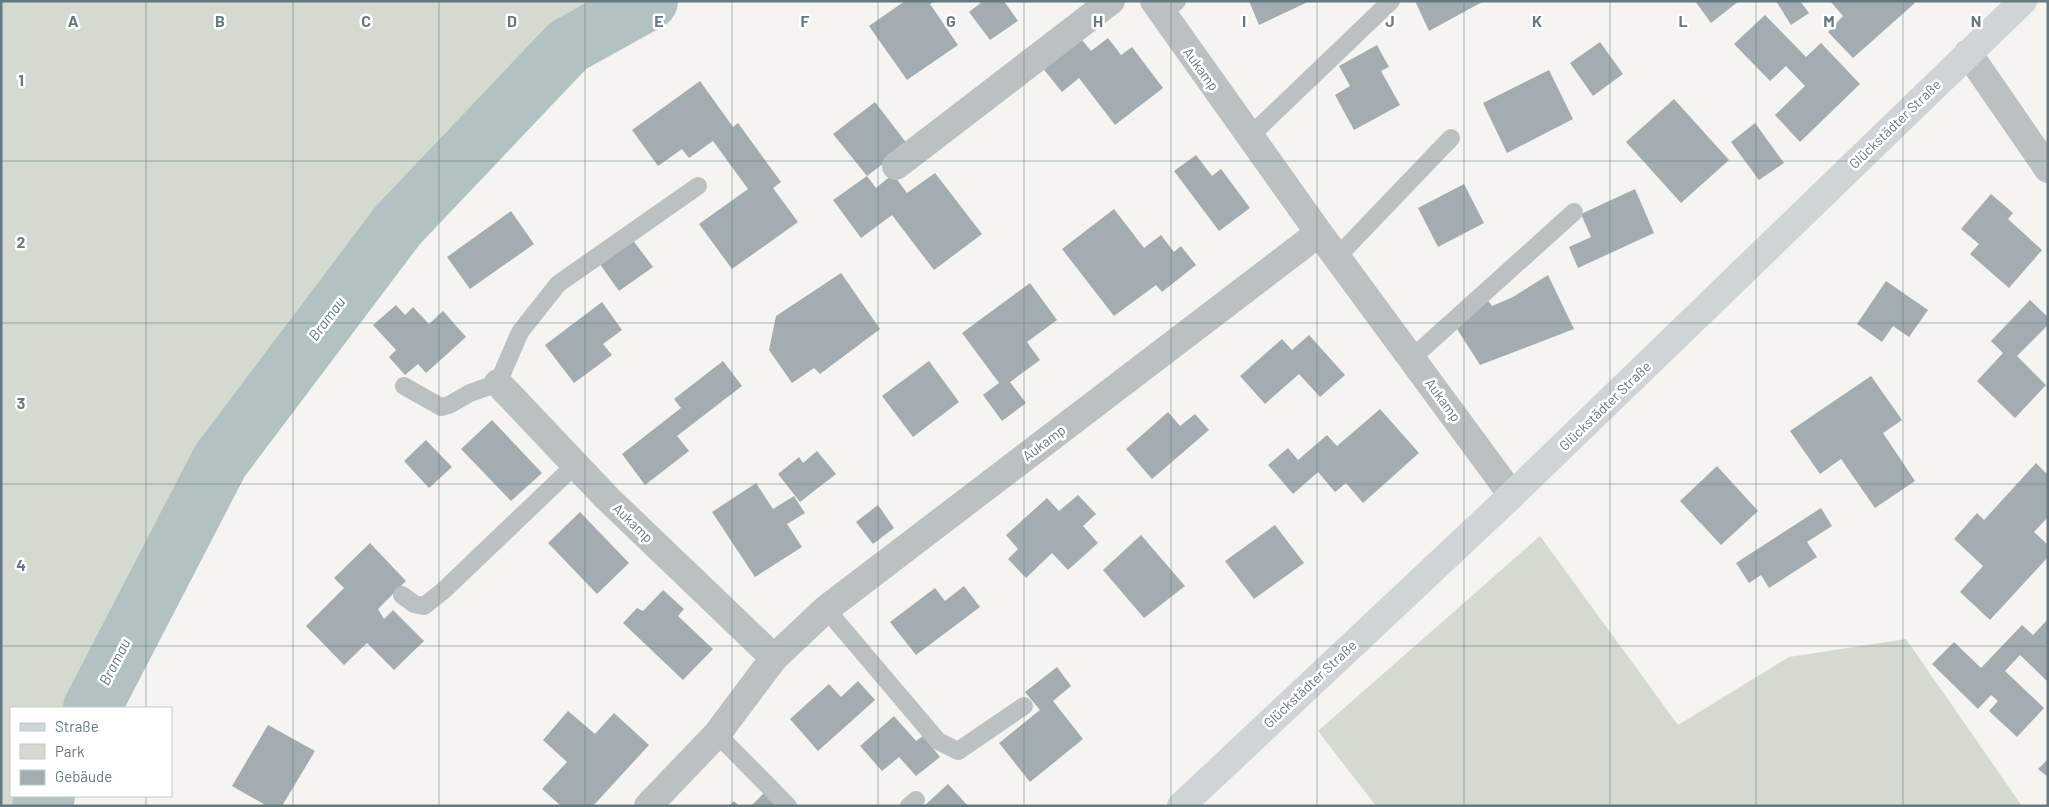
<svg xmlns="http://www.w3.org/2000/svg" width="2049" height="807" font-family="Barlow,sans-serif">
	<style>
		.green { fill: #d5dad1 }
		.lines { fill: none; stroke-linecap: round; stroke-linejoin: round }
		.river { stroke: #b2c2c3; stroke-width: 58 }
		.building { fill: #a3adb1 }
		.lane { stroke: #bbc1c3; stroke-width: 18 }
		.street { stroke: #bbc1c3; stroke-width: 28 }
		.secondary { stroke: #cfd5d7; stroke-width: 28 }
		.grid { fill: none; stroke: #657981; stroke-width: 1; stroke-opacity: 0.55 }
		.labels { text-anchor: middle; stroke-width: 5; stroke-linejoin: round; paint-order: stroke }
		.street-label { font-size: 14px; fill: #657981; stroke: #fff }
		.water-label { font-size: 15px; font-style: italic; fill: #617b7e; stroke: #fff }
		.grid-label { font-size: 16px; text-anchor: middle; font-weight: bold; fill: #657981; stroke: #fff; stroke-width: 5; stroke-linejoin: round; paint-order: stroke }
	</style>
	<rect width="100%" height="100%" fill="#f5f4f1"/>
	<!-- green -->
	<g class="green">
		<path d="M1 1H633L564 41 393 220 213 458 83 708H11V796H38L33 806H1Z"/>
		<path d="M1540 536 1678 725 1789 657 1906 639 2022 806H1376L1318 731Z"/>
	</g>
	<g class="lines">
		<!-- river -->
		<g class="river">
			<path d="M92 708 220 461 398 225 568 46 649 1"/>
			<path d="M41 806 46 796"/>
		</g>
	</g>
	<!-- building -->
	<g class="building">
		<path d="M905 1H935L930 4 958 45 907 80 869 26Z"/>
		<path d="M983 1H1004L1018 21 990 40 969 12Z"/>
		<path d="M1249 1H1310L1259 25Z"/>
		<path d="M1415 1H1484L1429 31Z"/>
		<path d="M1695 1H1739L1711 23Z"/>
		<path d="M1776 1H1800L1809 13 1791 25Z"/>
		<path d="M1830 1H1913L1915 3 1853 58 1828 32 1843 16Z"/>
		<path d="M1765 15 1806 57 1821 43 1860 84 1800 142 1775 115 1805 86 1786 66 1770 81 1734 44Z"/>
		<path d="M1079 36 1091 51 1108 38 1121 55 1132 47 1163 88 1115 125 1079 78 1062 92 1041 66Z"/>
		<path d="M1600 42 1623 74 1593 96 1570 63Z"/>
		<path d="M1377 45 1389 67 1381 71 1400 105 1354 130 1335 95 1350 86 1339 66Z"/>
		<path d="M1549 70 1573 119 1507 153 1483 103Z"/>
		<path d="M700 81 733 127 738 123 781 182 773 188 798 222 732 269 699 224 748 189 713 141 689 158 682 149 658 166 632 130Z"/>
		<path d="M1674 99 1729 160 1681 203 1626 142Z"/>
		<path d="M875 102 908 145 867 176 833 134Z"/>
		<path d="M1755 123 1784 163 1759 180 1731 142Z"/>
		<path d="M1196 155 1212 176 1221 169 1250 208 1219 231 1174 171Z"/>
		<path d="M935 173 982 234 934 270 892 215 861 238 833 200 867 176 876 188 893 174 907 193Z"/>
		<path d="M1464 184 1484 223 1438 247 1418 208Z"/>
		<path d="M1635 189 1654 233 1578 268 1569 247 1591 237 1581 214Z"/>
		<path d="M1991 194 2013 213 2008 219 2042 250 2009 288 1970 254 1979 244 1961 229Z"/>
		<path d="M1114 209 1144 248 1161 235 1174 252 1181 246 1196 265 1162 292 1156 285 1114 316 1062 249Z"/>
		<path d="M511 211 534 244 470 289 447 257Z"/>
		<path d="M632 239 653 267 619 291 599 263Z"/>
		<path d="M841 273 880 329 820 374 814 368 792 383 769 350 776 316Z"/>
		<path d="M1548 275 1574 329 1480 365 1457 329 1487 299 1492 306 1513 297Z"/>
		<path d="M1886 281 1928 310 1909 337 1893 326 1882 342 1857 324Z"/>
		<path d="M1030 283 1057 320 1027 342 1040 360 1010 382 1026 403 1002 421 983 395 999 383 962 333Z"/>
		<path d="M2030 300 2048 317V325L2017 356 2046 385 2015 418 1977 381 2003 353 1991 341Z"/>
		<path d="M602 302 622 330 603 344 612 355 574 383 545 345Z"/>
		<path d="M396 305 405 315 413 307 429 324 443 311 466 337 426 373 418 364 405 375 389 357 396 350 373 325Z"/>
		<path d="M1309 335 1345 375 1320 397 1299 374 1265 404 1240 376 1282 339 1292 350Z"/>
		<path d="M723 361 742 386 677 436 689 451 645 485 622 454 681 408 674 399Z"/>
		<path d="M929 361 959 402 913 437 882 396Z"/>
		<path d="M1871 376 1902 420 1883 433 1915 481 1875 508 1841 459 1820 474 1790 431Z"/>
		<path d="M1380 409 1419 453 1363 503 1346 483 1335 492 1318 472 1293 494 1268 465 1288 448 1298 460 1327 435 1337 446Z"/>
		<path d="M1168 412 1180 426 1195 414 1209 430 1152 479 1126 449Z"/>
		<path d="M492 420 542 473 511 501 461 449Z"/>
		<path d="M426 440 452 467 429 488 404 461Z"/>
		<path d="M817 451 836 474 800 502 778 474 799 457 803 463Z"/>
		<path d="M2036 463 2048 475V517L2034 532 2048 545V557L1990 620 1960 592 1983 566 1954 539 1977 513 1984 520Z"/>
		<path d="M1717 466 1758 511 1721 545 1680 501Z"/>
		<path d="M756 483 773 509 794 496 805 513 787 524 802 547 755 577 712 512Z"/>
		<path d="M1078 495 1096 514 1083 526 1098 543 1068 570 1052 553 1026 578 1008 559 1018 549 1006 535 1047 498 1059 511Z"/>
		<path d="M878 505 894 528 873 544 856 522Z"/>
		<path d="M1821 508 1832 526 1807 542 1817 557 1769 588 1761 575 1749 583 1736 563Z"/>
		<path d="M580 512 629 563 597 594 548 543Z"/>
		<path d="M1275 525 1304 563 1254 599 1225 561Z"/>
		<path d="M1141 535 1185 586 1144 618 1103 570Z"/>
		<path d="M370 543 406 581 378 609 384 619 393 610 424 641 394 670 367 643 344 665 306 626 344 588 334 578Z"/>
		<path d="M964 586 980 607 916 655 890 622 935 588 945 601Z"/>
		<path d="M663 590 684 609 678 616 713 649 683 680 623 623 637 608 643 611Z"/>
		<path d="M2048 619V682L2020 655 2005 671 2044 708 2017 737 1989 711 1998 701 1991 695 1978 709 1932 664 1954 642 1981 668 2022 625 2033 635Z"/>
		<path d="M1057 667 1071 686 1053 701 1083 739 1030 782 999 743 1040 710 1025 692Z"/>
		<path d="M858 681 875 700 818 751 790 719 829 684 841 697Z"/>
		<path d="M568 711 595 734 614 713 649 745 593 806H561L542 789 567 762 543 740Z"/>
		<path d="M894 716 916 741 923 736 940 757 916 776 899 757 882 771 860 746Z"/>
		<path d="M268 725 315 751 282 806H267L232 786Z"/>
		<path d="M2048 759V777L2038 769Z"/>
		<path d="M948 784 968 806H924Z"/>
		<path d="M765 792 778 806H751Z"/>
		<path d="M734 801 739 806H729Z"/>
	</g>
	<g class="lines">
		<!-- lane -->
		<g class="lane">
			<path d="M1163 14 1177 1"/>
			<path d="M1250 136 1391 1"/>
			<path d="M1338 256 1451 138"/>
			<path d="M1412 358 1574 212"/>
			<path d="M404 386 441 407 449 405 470 393 498 383 520 332 558 284 698 186"/>
			<path d="M402 595 414 604 424 606 443 591 575 465"/>
			<path d="M826 609 938 741 958 751 1024 706"/>
			<path d="M717 734 788 806"/>
			<path d="M909 806 916 800"/>
		</g>
		<!-- street -->
		<g class="street">
			<path d="M1154 1 1319 233 1512 495"/>
			<path d="M1968 53 2048 169"/>
			<path d="M896 166 1111 1"/>
			<path d="M498 383 607 498 774 658 826 609 1319 233"/>
			<path d="M648 806 717 734 774 658"/>
		</g>
		<!-- secondary -->
		<path class="secondary" d="M1181 806 1512 495 2023 1"/>
	</g>
	<!-- grid -->
	<path class="grid" d="M146 1V708M293 1V806M439 1V806M585 1V806M732 1V806M878 1V806M1024 1V806M1171 1V806M1317 1V806M1464 1V806M1610 1V806M1756 1V806M1903 1V806M1 161H2048M1 323H2048M1 484H2048M1 646H2048M146 796V806"/>
	<g class="labels">
		<!-- street labels -->
		<g class="street-label">
			<text transform="translate(1201 69) rotate(54)" y="5">Aukamp</text>
			<text transform="translate(1895 124) rotate(-44)" y="5">Glückstädter Straße</text>
			<text transform="translate(1443 400) rotate(54)" y="5">Aukamp</text>
			<text transform="translate(1605 406) rotate(-44)" y="5">Glückstädter Straße</text>
			<text transform="translate(1044 443) rotate(-37)" y="5">Aukamp</text>
			<text transform="translate(633 523) rotate(44)" y="5">Aukamp</text>
			<text transform="translate(1310 684) rotate(-43)" y="5">Glückstädter Straße</text>
		</g>
		<!-- water labels -->
		<g class="water-label">
			<text transform="translate(327 319) rotate(-53)" y="5">Bramau</text>
			<text transform="translate(115 662) rotate(-63)" y="5">Bramau</text>
		</g>
	</g>
	<g class="grid-label">
		<text x="73" y="27">A</text>
		<text x="220" y="27">B</text>
		<text x="366" y="27">C</text>
		<text x="512" y="27">D</text>
		<text x="659" y="27">E</text>
		<text x="805" y="27">F</text>
		<text x="951" y="27">G</text>
		<text x="1098" y="27">H</text>
		<text x="1244" y="27">I</text>
		<text x="1390" y="27">J</text>
		<text x="1537" y="27">K</text>
		<text x="1683" y="27">L</text>
		<text x="1829" y="27">M</text>
		<text x="1976" y="27">N</text>
		<text x="21" y="86">1</text>
		<text x="21" y="248">2</text>
		<text x="21" y="409">3</text>
		<text x="21" y="571">4</text>
	</g>
	<!-- border -->
	<rect width="2049" height="807" fill="none" stroke="#657981" stroke-width="5"/>
	<!-- legend -->
	<rect x="10" y="707" width="162" height="90" fill="#ffffff" stroke="#c1c9cd"/>
	<rect x="20" y="723" width="25" height="8" fill="#cfd5d7" stroke="#c1c9cd"/>
	<text x="55" y="732" font-size="15" fill="#657981">Straße</text>
	<rect x="20" y="744" width="25" height="15" fill="#d5dad1" stroke="#c1c9cd"/>
	<text x="55" y="757" font-size="15" fill="#657981">Park</text>
	<rect x="20" y="770" width="25" height="15" fill="#a3adb1" stroke="#c1c9cd"/>
	<text x="55" y="782" font-size="15" fill="#657981">Gebäude</text>
</svg>
